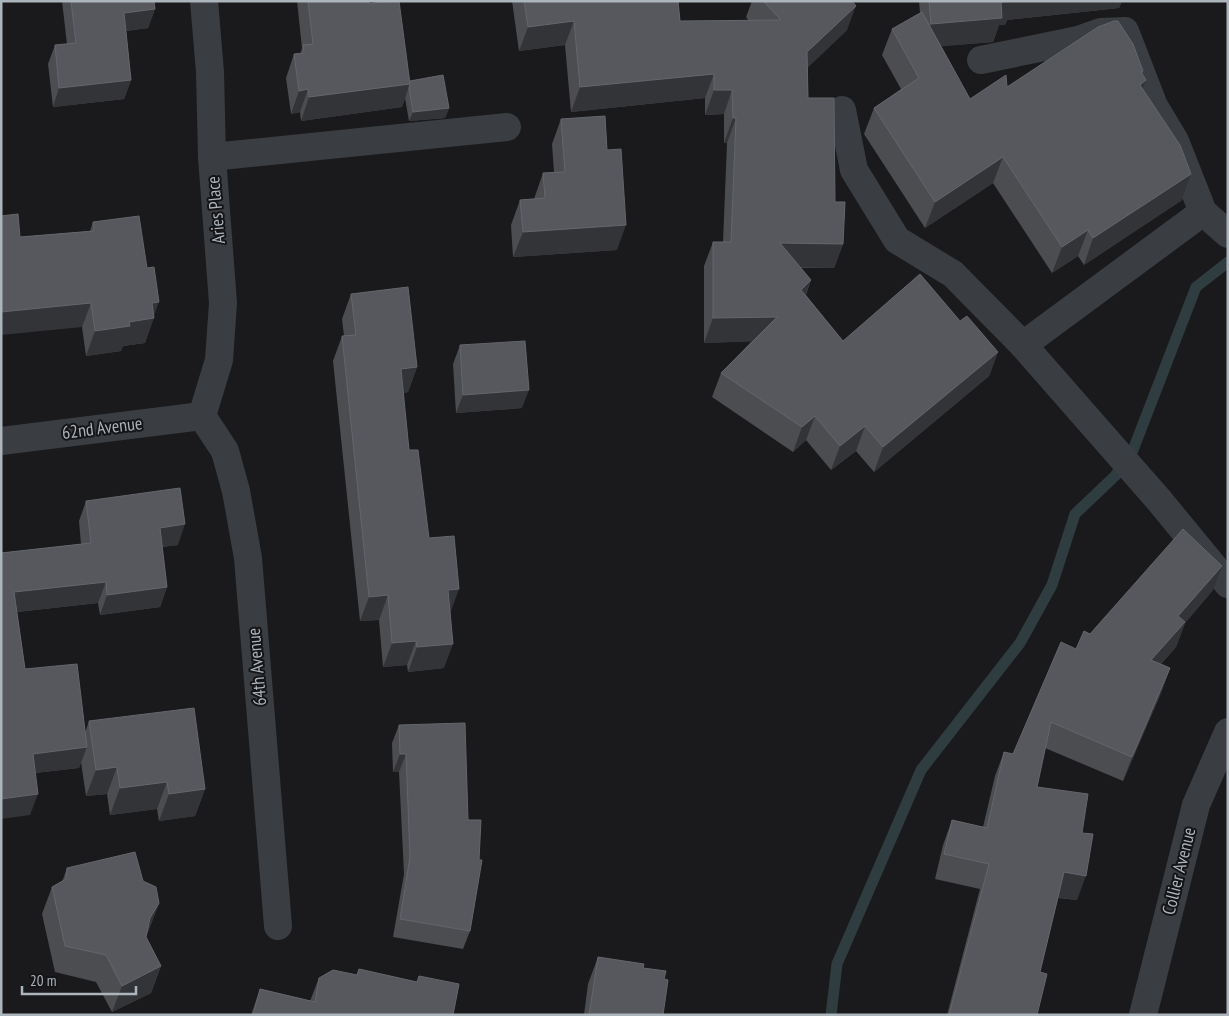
<svg xmlns="http://www.w3.org/2000/svg" width="1229" height="1016" font-family="'PT Sans Narrow',sans-serif">
	<style>
		.lines { fill: none; stroke-linecap: round; stroke-linejoin: round }
		.stream { stroke: #2f3d41; stroke-width: 11 }
		.minor { stroke: #3a3d41; stroke-width: 28 }
		.wall { fill: #4b4d51 }
		.shaded-wall { fill: #333437 }
		.building { fill: #56585d; stroke: #63666c }
		.labels { text-anchor: middle; stroke-width: 4; stroke-linejoin: round; paint-order: stroke }
		.street-label { font-size: 18px; fill: #acb4bc; stroke: #151517 }
	</style>
	<rect width="100%" height="100%" fill="#1a1a1c"/>
	<g class="lines">
		<!-- stream -->
		<path class="stream" d="M831 1015 837 964 921 770 1020 643 1052 585 1075 514 1115 476 1133 450 1196 287 1228 262"/>
		<!-- minor -->
		<g class="minor">
			<path d="M981 60 1078 40 1101 32 1125 31 1154 106 1175 141 1203 212 1228 234"/>
			<path d="M842 110 854 170 897 240 953 274 1023 345 1158 499 1228 584"/>
			<path d="M212 157 507 127"/>
			<path d="M1023 345 1203 212"/>
			<path d="M202 416 225 451 236 491 248 558 278 926"/>
			<path d="M202 416 219 360 223 303 212 157 210 72 204 1"/>
			<path d="M1 441 202 416"/>
			<path d="M1143 1015 1196 805 1228 732"/>
		</g>
	</g>
	<!-- wall -->
	<g class="wall">
		<path d="M62 1H154L155 9 148 28 126 31 131 80 124 99 53 107 48 64 55 45 67 44Z"/>
		<path d="M297 1H369V4L410 81 449 108 445 118 409 121 405 98 402 107 301 121 300 112 291 114 286 78 294 54H300L302 48Z"/>
		<path d="M512 1H678L680 21H749L746 17 752 1H852L847 30 808 67V98L835 202 843 244 834 268H801L811 280 806 295 843 341 960 321 998 352 989 376 874 472 856 451 831 470 806 440 793 452 712 397 721 373 752 341 704 343V266L713 242H723L727 143H724V114L705 115V98L571 112 565 45 519 51Z"/>
		<path d="M919 1H1122L1119 8 1007 20 1005 25H999L993 42 941 46 970 99 1007 87 1143 71 1142 74 1143 89 1191 174 1182 200 1084 265 1078 256 1052 273 993 183 925 228 864 134 874 108 901 89 882 55 892 29 920 13Z"/>
		<path d="M561 119 607 150 617 250 513 257 511 225 520 200 534 199 543 173 554 172 552 144Z"/>
		<path d="M93 222 154 315 145 343 123 346 121 351 86 356 82 327 20 237 90 231Z"/>
		<path d="M351 294 417 367 408 392 403 393 409 450 429 538 450 614 444 668 408 672 407 665 383 667 379 620 360 621 333 361 342 336H344L342 319Z"/>
		<path d="M460 345 522 408 456 413 453 364Z"/>
		<path d="M86 501 178 545 162 547 167 587 160 607 100 615 98 603 17 612 25 669 85 733 89 721 205 789 195 816 159 821 157 809 110 815 107 794 86 796 81 762 79 768 35 773 30 815 1 553 81 544 79 521Z"/>
		<path d="M1213 590 1185 623 1176 647 1161 664 1170 668 1161 693 1123 781 1045 748 1037 787 1082 833 1077 900 1058 898 1040 972 1037 1015H947L980 889 935 879 943 845 952 820 983 827 995 776 1004 752 1013 754 1076 649 1090 634Z"/>
		<path d="M399 725 470 931 463 949 393 937 404 874 399 772H393L392 743Z"/>
		<path d="M67 868 143 881 159 903 146 937 161 966 151 993 112 1012 96 982 55 972 42 914 52 887 62 882Z"/>
		<path d="M598 957 643 968 664 979 663 1015H584L588 984Z"/>
		<path d="M359 969 417 982 419 976 453 1015H251L260 989 310 1001 319 978 357 975Z"/>
	</g>
	<!-- shaded-wall -->
	<g class="shaded-wall">
		<path d="M1012 1H1122L1119 8 1007 20 1005 25H999L993 42 922 48 931 24 1001 2Z"/>
		<path d="M856 6 847 30 799 76 807 52Z"/>
		<path d="M155 9 148 28 117 32 124 13Z"/>
		<path d="M574 21 565 45 519 51 528 27Z"/>
		<path d="M714 74 705 98 571 112 580 87Z"/>
		<path d="M131 80 124 99 53 107 59 88Z"/>
		<path d="M1146 80 1137 106 1140 85Z"/>
		<path d="M410 84 402 107 301 121 309 97Z"/>
		<path d="M308 89 300 112 291 114 299 91Z"/>
		<path d="M714 90H732L724 114 705 115Z"/>
		<path d="M449 108 445 118 409 121 413 112Z"/>
		<path d="M733 118H736L727 143H724Z"/>
		<path d="M1003 157 993 183 925 228 935 202Z"/>
		<path d="M1191 174 1182 200 1084 265 1093 238Z"/>
		<path d="M626 225 617 250 513 257 523 232Z"/>
		<path d="M1088 230 1078 256 1052 273 1062 247Z"/>
		<path d="M780 243 843 244 834 268 771 267Z"/>
		<path d="M811 280 802 304 801 290Z"/>
		<path d="M159 302 153 318H154L145 343 123 346 121 351 86 356 95 331 152 303Z"/>
		<path d="M91 303 82 327 1 335V312Z"/>
		<path d="M777 317 768 341 704 343 713 318Z"/>
		<path d="M998 352 989 376 874 472 883 447Z"/>
		<path d="M417 367 408 392 392 394 401 369Z"/>
		<path d="M529 390 522 408 456 413 463 395Z"/>
		<path d="M815 416 806 440 793 452 802 427Z"/>
		<path d="M865 426 856 451 831 470 840 446Z"/>
		<path d="M185 524 178 545 152 548 160 528Z"/>
		<path d="M1222 566 1213 590 1185 623 1176 647 1142 685 1151 660 1178 616Z"/>
		<path d="M106 582 98 603 7 613 14 592Z"/>
		<path d="M167 587 160 607 100 615 107 595Z"/>
		<path d="M459 589 450 614 448 590Z"/>
		<path d="M388 595 379 620 360 621 369 597Z"/>
		<path d="M416 641 407 665 383 667 392 643Z"/>
		<path d="M453 644 444 668 408 672 417 647Z"/>
		<path d="M1170 668 1161 693 1123 781 1132 757Z"/>
		<path d="M87 747 79 768 25 774 33 754Z"/>
		<path d="M400 754H406L399 772H393Z"/>
		<path d="M117 767 107 794 86 796 96 770Z"/>
		<path d="M167 782 157 809 110 815 120 788Z"/>
		<path d="M205 789 195 816 159 821 169 794Z"/>
		<path d="M38 794 30 815 1 819V799Z"/>
		<path d="M1064 872 1086 876 1077 900 1055 897Z"/>
		<path d="M159 903 149 930 140 945 150 918Z"/>
		<path d="M161 966 151 993 112 1012 122 986Z"/>
	</g>
	<!-- building -->
	<g class="building">
		<path d="M71 1H154L155 9 124 13 131 80 59 88 55 45 76 43Z"/>
		<path d="M308 1H369V4L386 1H399L410 84 309 97 308 89 299 91 294 54 304 53 303 45 313 44Z"/>
		<path d="M524 1H678L680 21 781 20 763 1H852L856 6 807 52 808 98H834L835 202H845L843 244 780 243 811 280 801 290 843 341 920 274 960 321 967 316 998 352 883 447 865 426 840 446 815 416 802 427 721 373 777 317 713 318V242H731L736 118H733L732 90H714V74L580 87 574 21 528 27Z"/>
		<path d="M929 1H1013L1001 2 1002 18 931 24Z"/>
		<path d="M922 12 970 99 1006 75 1007 87 1098 27 1114 21H1118L1133 44 1143 71 1141 72 1146 80 1140 85 1180 145 1191 174 1093 238 1088 230 1062 247 1003 157 935 202 874 108 919 78 892 29Z"/>
		<path d="M443 75 449 108 413 112 409 88 410 84V81Z"/>
		<path d="M605 116 607 150 621 149 626 225 523 232 520 200 545 198 543 173 565 172 561 119Z"/>
		<path d="M18 214 20 237 94 231 93 222 139 216 147 268 154 267 159 302 152 303 154 318 129 322 130 326 95 331 91 303 1 312V216Z"/>
		<path d="M408 287 417 367 401 369 409 450H418L429 538 454 536 459 589 448 590 453 644 417 647 416 641 392 643 388 595 369 597 342 336 356 335 351 294Z"/>
		<path d="M525 341 529 390 463 395 460 345Z"/>
		<path d="M180 488 185 524 160 528 167 587 107 595 106 582 14 592 25 669 77 664 87 747 33 754 38 794 1 799V553L91 543 86 501Z"/>
		<path d="M1183 529 1222 566 1178 616 1185 622 1151 660 1170 668 1132 757 1051 722 1037 787 1088 794 1082 833 1093 834 1086 876 1064 872 1040 972 1047 974 1037 1015H949L989 864 944 854 952 820 987 828 1004 752 1013 754 1061 642 1076 649 1084 631 1090 634Z"/>
		<path d="M194 708 205 789 169 794 167 782 120 788 117 767 96 770 89 721Z"/>
		<path d="M465 723 468 820H481L479 860H482L470 931 400 919 410 857 406 754H400L399 725Z"/>
		<path d="M135 852 143 881 156 887 159 903 150 918 146 937 161 966 122 986 106 955 65 946 52 887 66 879 67 868Z"/>
		<path d="M598 957 644 964 643 968 666 971 664 979 668 980 663 1015H589Z"/>
		<path d="M359 969 417 982 419 976 459 984 453 1015H253L260 989 315 1002 319 978 333 970 357 975Z"/>
	</g>
	<g class="labels">
		<!-- street labels -->
		<g class="street-label">
			<text transform="translate(216 210) rotate(-95)" y="6">Aries Place</text>
			<text transform="translate(102 428) rotate(-7)" y="6">62nd Avenue</text>
			<text transform="translate(257 667) rotate(-95)" y="6">64th Avenue</text>
			<text transform="translate(1179 871) rotate(-76)" y="6">Collier Avenue</text>
		</g>
	</g>
	<!-- border -->
	<rect width="1229" height="1016" fill="none" stroke="#acb4bc" stroke-width="5"/>
	<!-- scale -->
	<path d="M22 986v8h114v-8" fill="none" stroke="#acb4bc" stroke-width="2.5"/>
	<text x="30" y="986" font-size="15" fill="#acb4bc" stroke="#151517" stroke-width="4" paint-order="stroke">20 m</text>
</svg>
